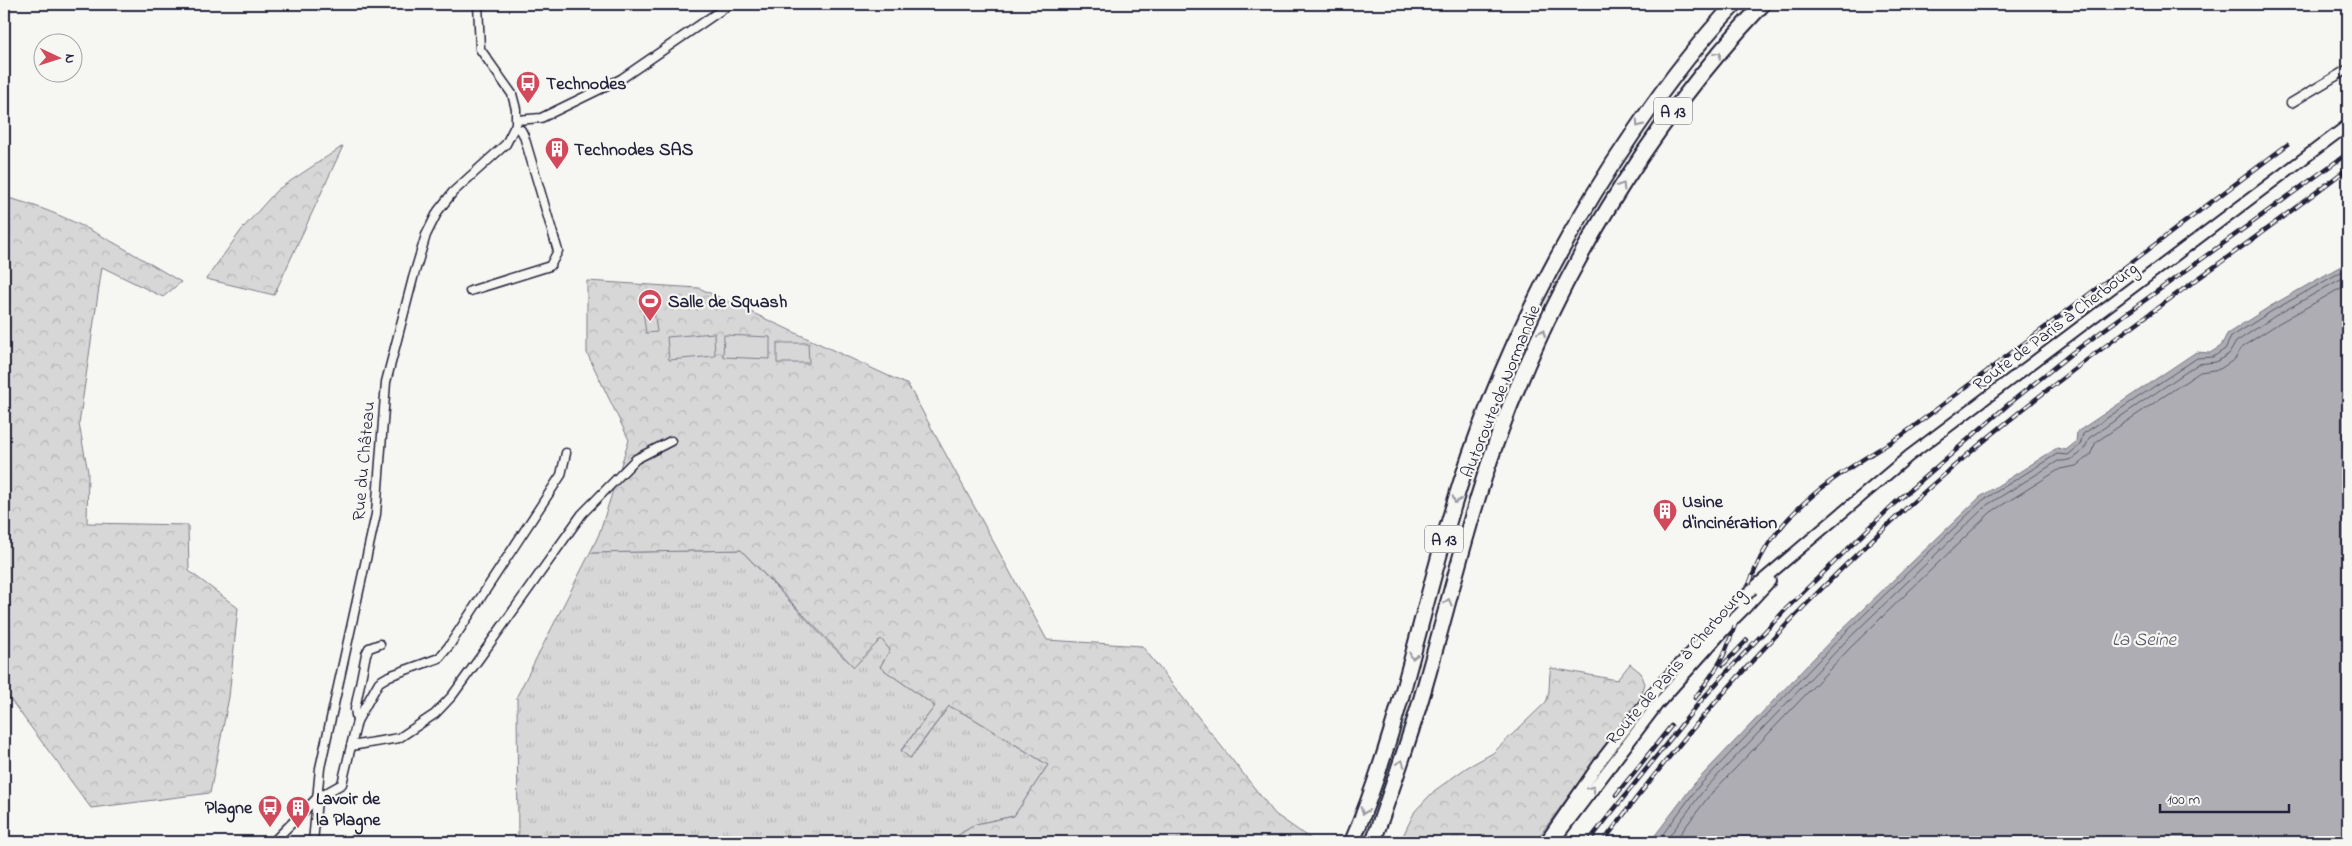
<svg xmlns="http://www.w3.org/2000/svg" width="2352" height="846" font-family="'Indie Flower',sans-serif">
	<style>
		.grass { fill: url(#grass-tufts); stroke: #7c7c89 }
		.forest { fill: url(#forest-crowns); stroke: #7c7c89 }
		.garden { fill: #d7d7d7; stroke: #7c7c89 }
		.water { fill: #adadb3; stroke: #757583 }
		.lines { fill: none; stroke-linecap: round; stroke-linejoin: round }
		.shore { stroke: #5a5a6b; stroke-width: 1 }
		.street-casing { stroke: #22223b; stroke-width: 11 }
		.secondary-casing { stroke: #22223b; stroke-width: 14 }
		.highway-casing { stroke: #22223b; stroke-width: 18 }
		.street { stroke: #f6f6f2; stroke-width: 8 }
		.secondary { stroke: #f6f6f2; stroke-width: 10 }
		.highway { stroke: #f6f6f2; stroke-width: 14 }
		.rail-casing { stroke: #22223b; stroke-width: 4.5 }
		.rail { stroke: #f6f6f2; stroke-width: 2.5; stroke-dasharray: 8; stroke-linecap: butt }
		.secondary-bridge-casing { stroke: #22223b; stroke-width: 14; stroke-linecap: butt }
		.secondary-bridge { stroke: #f6f6f2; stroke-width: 10 }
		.oneway { stroke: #9797a0 }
		.labels { text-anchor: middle; stroke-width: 4.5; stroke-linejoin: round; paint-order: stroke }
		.shield { fill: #f6f6f2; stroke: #626272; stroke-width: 1 }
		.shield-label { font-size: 16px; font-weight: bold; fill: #22223b }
		.poi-label { font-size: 18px; font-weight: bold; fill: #22223b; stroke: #f6f6f2; text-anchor: start }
		.street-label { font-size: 18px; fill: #22223b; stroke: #f6f6f2 }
		.water-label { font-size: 19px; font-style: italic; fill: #535365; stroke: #f6f6f2 }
	</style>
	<defs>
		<pattern id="grass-tufts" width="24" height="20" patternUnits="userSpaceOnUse" patternTransform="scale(1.25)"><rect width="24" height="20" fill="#d7d7d7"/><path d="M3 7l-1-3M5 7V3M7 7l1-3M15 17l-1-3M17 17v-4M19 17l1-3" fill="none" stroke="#b8b8b9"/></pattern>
		<pattern id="forest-crowns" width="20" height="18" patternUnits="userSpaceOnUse" patternTransform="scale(1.25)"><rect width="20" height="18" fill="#d7d7d7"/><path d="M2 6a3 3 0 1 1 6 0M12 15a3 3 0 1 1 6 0" fill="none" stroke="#b8b8b9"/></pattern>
	</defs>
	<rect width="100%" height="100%" fill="#f6f6f2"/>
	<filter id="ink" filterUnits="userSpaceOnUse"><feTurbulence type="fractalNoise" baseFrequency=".02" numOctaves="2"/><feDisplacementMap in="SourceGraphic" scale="10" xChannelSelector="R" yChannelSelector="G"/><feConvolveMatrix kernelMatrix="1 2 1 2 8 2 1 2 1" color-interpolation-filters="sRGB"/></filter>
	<g filter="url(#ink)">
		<!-- grass -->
		<path class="grass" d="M741 550 827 641 854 667 881 638 890 650 880 667 935 706 901 750 911 758 949 706 971 717 1048 765 1014 816 976 824 954 838 942 842H518L517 696 590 553Z"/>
		<!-- forest -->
		<g class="forest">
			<path d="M343 146 274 295 206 279 243 228 277 190Z"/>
			<path d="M4 197C68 212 125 249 181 282L163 297 102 267 79 424 88 472 87 523 188 525 189 571 238 608 229 697 210 793 91 808 4 691Z"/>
			<path d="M587 281 699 288 908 385 1047 640 1142 646 1275 814 1315 842H942L954 838 976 824 1014 816 1048 765 971 717 949 706 910 758 901 751 935 706 880 667 890 650 881 639 854 667 741 550 590 553 599 534 629 440 587 353Z"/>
			<path d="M1630 664 1641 673 1645 684 1640 699 1535 842H1400L1415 811 1434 791 1466 768 1493 753 1546 702C1551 692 1548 680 1551 668L1617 680Z"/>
		</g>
		<!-- garden -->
		<g class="garden">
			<path d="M654 310 657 332 646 333 643 311Z"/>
			<path d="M714 333 715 356 669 360 667 337Z"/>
			<path d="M724 335 770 337V359L723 357Z"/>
			<path d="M777 343H808L809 363H777Z"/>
		</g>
		<!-- water -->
		<path class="water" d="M2348 262V842H1650L1694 784 1837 634 1980 497 2057 448 2066 450 2076 442 2077 432 2196 352 2210 353 2221 346 2227 334 2269 307Z"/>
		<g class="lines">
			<!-- shore -->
			<g class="shore">
				<path d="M1657 842 1698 787 1840 638 1983 500 2057 454 2068 455 2080 445 2083 434 2197 358 2213 357 2225 349 2231 337 2272 311 2348 268"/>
				<path d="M1665 842 1703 791 1845 642 1987 505 2058 461C2074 462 2085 452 2089 438L2198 364 2216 362 2229 354 2236 342 2275 316 2348 275"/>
				<path d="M1674 842 1709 796 1850 648 1991 512 2060 469 2076 466 2090 455 2096 442 2200 372 2220 369 2235 359 2242 347 2279 323 2348 284"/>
			</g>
			<defs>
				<g id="street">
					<path d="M2291 103 2348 69"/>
					<path d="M517 120 541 118 621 79 730 4"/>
					<path d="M470 291 550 266 558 251 524 136 521 130 515 128"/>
					<path d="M357 721 355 709 366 654 369 648 380 644"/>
					<path d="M351 746 399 738 435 714 452 696 481 656 582 514 636 459 671 441"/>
					<path d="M273 842 317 798 342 784 357 721 379 682 389 676 439 658 449 646 561 475 566 453"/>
					<path d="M313 842 320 768 376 514 386 382 413 278 426 235 438 211 453 192 506 144 516 124V109L512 94 480 49 478 4"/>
				</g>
				<g id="secondary">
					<path d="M1752 589 1909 456 2348 125"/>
					<path d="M1745 608 1770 581"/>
					<path d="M1545 842 1603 758 1657 688 1740 602"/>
					<path d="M1553 842 1657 705 1733 620"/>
				</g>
				<g id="highway">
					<path d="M1352 842C1397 736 1419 621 1452 511 1493 373 1555 247 1636 129 1666 85 1698 42 1735 4"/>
					<path d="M1373 842C1392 789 1411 736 1426 682 1449 602 1468 521 1496 443 1555 280 1645 129 1763 4"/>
				</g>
			</defs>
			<!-- street casing -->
			<use href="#street" class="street-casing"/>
			<!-- secondary casing -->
			<use href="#secondary" class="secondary-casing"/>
			<!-- highway casing -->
			<use href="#highway" class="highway-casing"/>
			<!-- street -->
			<use href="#street" class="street"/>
			<!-- secondary -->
			<use href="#secondary" class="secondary"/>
			<!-- highway -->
			<use href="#highway" class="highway"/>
			<defs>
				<g id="rail">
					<path d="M1723 665 1747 640"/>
					<path d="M1695 698C1705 684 1717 670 1724 654 1738 622 1745 588 1761 557 1790 502 1849 467 1901 436L2287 145"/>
					<path d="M1616 795 1671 726"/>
					<path d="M1588 842 1699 703 1724 675 1786 609 1895 503 2010 403 2072 353 2348 153"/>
					<path d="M1603 842C1722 681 1865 535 2022 410 2128 325 2241 251 2348 168"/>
				</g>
			</defs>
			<!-- rail casing -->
			<use href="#rail" class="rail-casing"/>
			<!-- rail -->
			<use href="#rail" class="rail"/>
			<defs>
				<g id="secondary-bridge">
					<path d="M1740 602 1752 589"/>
					<path d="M1733 620 1745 608"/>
				</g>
			</defs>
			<!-- secondary-bridge casing -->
			<use href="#secondary-bridge" class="secondary-bridge-casing"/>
			<!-- secondary-bridge -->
			<use href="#secondary-bridge" class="secondary-bridge"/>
		</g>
		<!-- one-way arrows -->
		<defs><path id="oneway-chevron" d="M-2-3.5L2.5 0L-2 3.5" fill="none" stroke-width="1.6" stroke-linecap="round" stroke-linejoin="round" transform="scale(1.25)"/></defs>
		<g class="oneway">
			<use href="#oneway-chevron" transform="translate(1718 55) rotate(-50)"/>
			<use href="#oneway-chevron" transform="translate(1639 124) rotate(125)"/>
			<use href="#oneway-chevron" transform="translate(1622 186) rotate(-58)"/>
			<use href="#oneway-chevron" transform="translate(1542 333) rotate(-65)"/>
			<use href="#oneway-chevron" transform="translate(1456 500) rotate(109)"/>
			<use href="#oneway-chevron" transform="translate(1448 602) rotate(-75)"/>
			<use href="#oneway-chevron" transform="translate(1413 656) rotate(105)"/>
			<use href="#oneway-chevron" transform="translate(1401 763) rotate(-71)"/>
			<use href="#oneway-chevron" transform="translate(1592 789) rotate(-54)"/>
			<use href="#oneway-chevron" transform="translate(1364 811) rotate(110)"/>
		</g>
	</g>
	<!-- icons -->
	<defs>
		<symbol id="bus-pin" viewBox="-11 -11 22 30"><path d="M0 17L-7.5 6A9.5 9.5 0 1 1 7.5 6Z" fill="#d1495b" stroke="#f6f6f2"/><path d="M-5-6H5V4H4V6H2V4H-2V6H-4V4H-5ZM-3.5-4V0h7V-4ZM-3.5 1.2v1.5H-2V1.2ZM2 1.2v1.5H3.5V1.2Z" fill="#fff"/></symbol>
		<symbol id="building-pin" viewBox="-11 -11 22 30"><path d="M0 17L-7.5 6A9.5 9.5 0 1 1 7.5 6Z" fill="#d1495b" stroke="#f6f6f2"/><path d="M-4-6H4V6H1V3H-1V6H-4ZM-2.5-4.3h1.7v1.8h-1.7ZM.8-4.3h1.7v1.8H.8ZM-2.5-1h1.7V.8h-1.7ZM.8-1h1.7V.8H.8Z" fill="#fff"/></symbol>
		<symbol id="stadium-pin" viewBox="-11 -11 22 30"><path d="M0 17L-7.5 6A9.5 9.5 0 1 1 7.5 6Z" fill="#d1495b" stroke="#f6f6f2"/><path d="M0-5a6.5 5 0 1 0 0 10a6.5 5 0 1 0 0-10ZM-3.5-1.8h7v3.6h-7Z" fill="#fff"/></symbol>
	</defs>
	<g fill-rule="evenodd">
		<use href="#bus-pin" x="514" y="69" width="28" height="38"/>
		<use href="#building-pin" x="543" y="135" width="28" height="38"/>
		<use href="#stadium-pin" x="636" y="287" width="28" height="38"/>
		<use href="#building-pin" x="1651" y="497" width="28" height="38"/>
		<use href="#bus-pin" x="256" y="793" width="28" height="38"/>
		<use href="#building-pin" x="284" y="794" width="28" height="38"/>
	</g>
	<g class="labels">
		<!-- shield labels -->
		<g class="shield">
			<rect x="1654" y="97.5" width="38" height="27" rx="4"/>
			<rect x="1425" y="525.5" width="38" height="27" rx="4"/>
		</g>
		<g class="shield-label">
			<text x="1673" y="117">A 13</text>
			<text x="1444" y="545">A 13</text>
		</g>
		<!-- poi labels -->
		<g class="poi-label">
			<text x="546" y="89">Technodes</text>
			<text x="574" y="155">Technodes SAS</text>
			<text x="668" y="307">Salle de Squash</text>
			<text x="1682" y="507">Usine<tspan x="1682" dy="21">d'incinération</tspan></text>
			<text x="316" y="804">Lavoir de<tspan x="316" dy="21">la Plagne</tspan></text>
			<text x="252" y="813" text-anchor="end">Plagne</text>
		</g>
		<!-- street labels -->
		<g class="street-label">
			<text transform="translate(2055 326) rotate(-37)" y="6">Route de Paris à Cherbourg</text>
			<text transform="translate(1500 391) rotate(-68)" y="6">Autoroute de Normandie</text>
			<text transform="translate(363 461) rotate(-85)" y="6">Rue du Château</text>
			<text transform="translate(1675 666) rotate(-49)" y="6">Route de Paris à Cherbourg</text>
		</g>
		<!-- water labels -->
		<g class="water-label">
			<text x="2144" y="645">La Seine</text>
		</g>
	</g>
	<!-- margin -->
	<rect width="2352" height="846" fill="none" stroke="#f6f6f2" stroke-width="20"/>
	<rect x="10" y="10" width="2332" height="826" fill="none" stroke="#22223b" stroke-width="2" filter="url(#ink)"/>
	<!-- north arrow -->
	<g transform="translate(58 58) rotate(94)"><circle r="24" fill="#f6f6f2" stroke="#a1a1a9"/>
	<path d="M0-4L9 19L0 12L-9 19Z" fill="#d1495b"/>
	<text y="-8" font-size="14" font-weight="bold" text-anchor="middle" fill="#22223b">N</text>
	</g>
	<!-- scale -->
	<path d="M2160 804v8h129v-8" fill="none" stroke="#22223b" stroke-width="2.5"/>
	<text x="2167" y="804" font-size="15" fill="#22223b" stroke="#f6f6f2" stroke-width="4" paint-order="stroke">100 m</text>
</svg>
